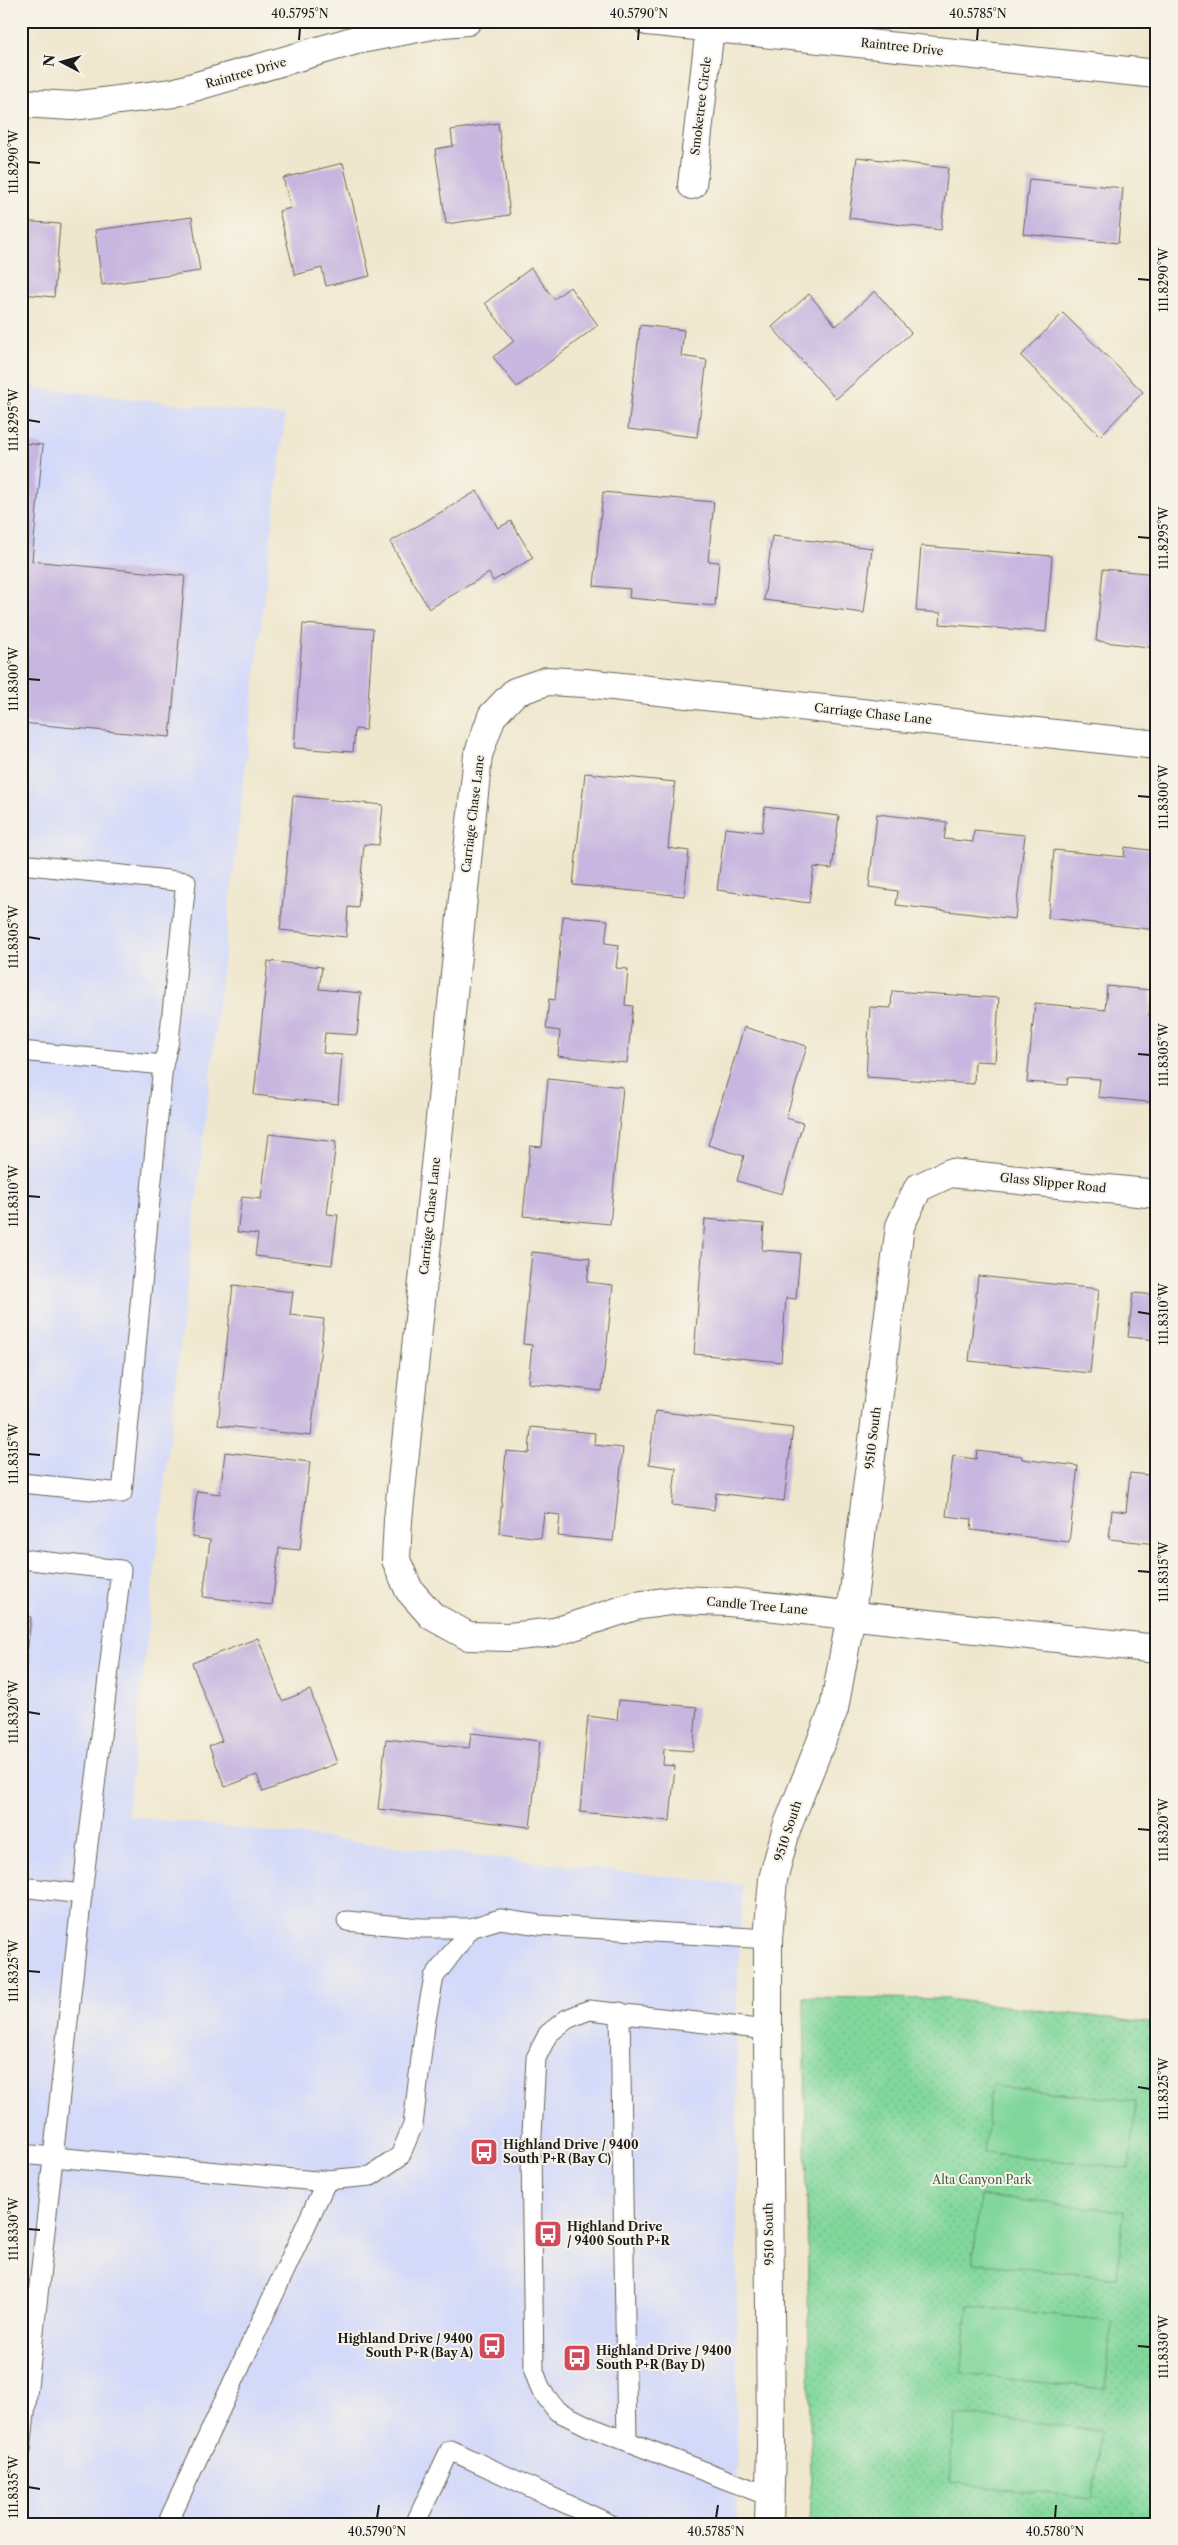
<svg xmlns="http://www.w3.org/2000/svg" width="1178" height="2545" font-family="'Libre Caslon Text',serif">
	<style>
		.built { fill: #d3d9f9 }
		.green { fill: url(#green-dots); stroke: #4e7a5c }
		.pitch { fill: #81d79b; stroke: #4e7a5c }
		.building { fill: #c7b6df }
		.lines { fill: none; stroke-linecap: round; stroke-linejoin: round }
		.lane-casing { stroke: #66635a; stroke-width: 21 }
		.street-casing { stroke: #66635a; stroke-width: 30 }
		.lane { stroke: #fff; stroke-width: 19 }
		.street { stroke: #fff; stroke-width: 28 }
		.ticks { fill: none; stroke: #1c1c1c; stroke-width: 2 }
		.labels { text-anchor: middle; stroke-width: 4; stroke-linejoin: round; paint-order: stroke }
		.street-label { font-size: 12px; fill: #1c1c1c; stroke: #f7f3e8 }
		.poi-label { font-size: 12px; font-weight: bold; fill: #1c1c1c; stroke: #f7f3e8; text-anchor: start }
		.park-label { font-size: 12px; fill: #3f5d48; stroke: #f7f3e8 }
		.neatline { fill: none; stroke: #1c1c1c; stroke-width: 2 }
		.ticks-label { font-size: 12px; text-anchor: middle; fill: #1c1c1c }
	</style>
	<defs>
		<pattern id="green-dots" width="8" height="8" patternUnits="userSpaceOnUse" patternTransform="scale(1.25)"><rect width="8" height="8" fill="#81d79b"/><path d="M2 2h.1M6 6h.1" fill="none" stroke="#6fb885" stroke-width="1.8" stroke-linecap="round"/></pattern>
	</defs>
	<rect width="100%" height="100%" fill="#f7f3e8"/>
	<filter id="ink" filterUnits="userSpaceOnUse"><feTurbulence type="fractalNoise" baseFrequency=".02" numOctaves="2"/><feDisplacementMap in="SourceGraphic" scale="10" xChannelSelector="R" yChannelSelector="G"/><feConvolveMatrix kernelMatrix="1 2 1 2 8 2 1 2 1" color-interpolation-filters="sRGB"/></filter>
	<filter id="wash" filterUnits="userSpaceOnUse"><feTurbulence type="fractalNoise" baseFrequency=".0096" numOctaves="4" result="noise"/><feDisplacementMap in="SourceGraphic" scale="20" xChannelSelector="R" yChannelSelector="G"/><feGaussianBlur stdDeviation="1.12" result="paint"/><feColorMatrix in="noise" values="0 0 0 0 0 0 0 0 0 0 0 0 0 0 0 0 0 1.4 0 .05"/><feComposite in="paint" operator="in"/></filter>
	<g filter="url(#wash)">
		<rect width="100%" height="100%" fill="#efe7cd"/>
		<!-- built -->
		<path class="built" d="M21 386 285 416 127 1816 743 1885 737 1999V2524H21Z"/>
		<!-- green -->
		<path class="green" d="M804 1997 947 1999 1157 2024V2524H810L811 2497Z"/>
		<!-- pitch -->
		<g class="pitch">
			<path d="M991 2086 1136 2101 1129 2168 984 2153Z"/>
			<path d="M980 2196 1124 2211 1117 2278 973 2263Z"/>
			<path d="M968 2306 1112 2321 1105 2389 961 2374Z"/>
			<path d="M956 2415 1100 2430 1093 2498 949 2482Z"/>
		</g>
		<g id="blocks">
			<!-- building -->
			<g class="building">
				<path d="M498 123 510 215 446 224 435 149 453 146 451 130Z"/>
				<path d="M857 157 948 168 941 230 849 218Z"/>
				<path d="M343 163 370 276 326 286 322 268 295 275 279 211 291 208 283 178Z"/>
				<path d="M1029 179 1123 188 1118 243 1023 234Z"/>
				<path d="M192 217 200 271 102 285 95 230Z"/>
				<path d="M21 221 60 224 54 297 22 294Z"/>
				<path d="M531 268 554 299 570 287 598 325 517 387 493 357 514 341 485 303Z"/>
				<path d="M875 291 911 333 836 399 772 327 809 294 836 326Z"/>
				<path d="M1063 313 1143 392 1100 436 1021 356Z"/>
				<path d="M640 325 684 330 681 356 707 360 697 437 628 429Z"/>
				<path d="M21 443 43 445 32 561 185 576 170 737 21 723Z"/>
				<path d="M477 491 498 528 511 521 533 558 493 581 489 573 429 609 390 542Z"/>
				<path d="M603 492 714 502 708 561 719 562 715 606 629 598 630 589 594 586Z"/>
				<path d="M772 536 872 548 864 613 764 600Z"/>
				<path d="M921 546 1052 556 1046 632 940 624 941 613 916 611Z"/>
				<path d="M1103 569 1157 574V648L1096 641Z"/>
				<path d="M303 624 373 629 366 730 355 729 353 752 294 748Z"/>
				<path d="M585 773 675 782 668 848 689 851 684 896 573 885Z"/>
				<path d="M293 796 383 805 379 845 364 844 358 908 348 907 346 937 280 930Z"/>
				<path d="M765 807 839 816 832 869 814 867 809 903 717 890 725 828 762 832Z"/>
				<path d="M877 814 947 822 944 839 973 842 974 830 1025 835 1015 919 896 905 898 891 869 887Z"/>
				<path d="M1125 847 1157 851V930L1048 918 1054 850 1124 857Z"/>
				<path d="M563 916 608 920 605 943 619 945 616 968 628 969 625 1005 633 1006 627 1063 558 1056 560 1031 546 1029 549 999 555 1000Z"/>
				<path d="M268 961 322 967 319 989 361 993 357 1035 325 1033 323 1053 342 1055 338 1104 254 1095Z"/>
				<path d="M1107 986 1151 990 1149 1016 1157 1017V1103L1098 1097 1100 1079 1068 1077 1067 1085 1027 1082 1035 1003 1105 1010Z"/>
				<path d="M892 991 999 998 995 1062 975 1061 974 1084 866 1077 870 1007 891 1008Z"/>
				<path d="M744 1027 807 1046 786 1118 803 1123 782 1194 737 1181 744 1156 708 1145Z"/>
				<path d="M548 1079 623 1087 610 1224 523 1216 530 1146 542 1147Z"/>
				<path d="M269 1134 336 1142 327 1214 338 1215 332 1265 255 1256 258 1234 237 1232 242 1197 261 1199Z"/>
				<path d="M705 1219 764 1224 762 1250 800 1253 796 1299 786 1298 781 1362 694 1354Z"/>
				<path d="M532 1252 590 1258 587 1282 613 1285 602 1391 528 1383 532 1345 523 1344Z"/>
				<path d="M978 1276 1099 1289 1090 1373 969 1361Z"/>
				<path d="M233 1285 293 1292 290 1315 324 1319 311 1436 218 1425Z"/>
				<path d="M1133 1293 1157 1295V1340L1128 1337Z"/>
				<path d="M655 1411 793 1428 784 1501 716 1493 714 1510 672 1505 676 1468 649 1464Z"/>
				<path d="M531 1427 595 1433 594 1445 623 1448 613 1541 558 1536 560 1515 544 1513 541 1538 499 1533 506 1451 529 1453Z"/>
				<path d="M977 1450 1022 1456V1459L1078 1466 1069 1542 971 1530 972 1519 946 1516 953 1456 976 1459Z"/>
				<path d="M225 1452 310 1462 300 1550 279 1548 272 1605 203 1597 210 1540 192 1537 197 1491 220 1494Z"/>
				<path d="M1130 1473 1157 1476V1544L1109 1539 1112 1510 1126 1512Z"/>
				<path d="M21 1616 31 1617 23 1692H21Z"/>
				<path d="M258 1638 282 1701 310 1690 337 1763 263 1792 257 1775 225 1787 209 1746 222 1741 192 1663Z"/>
				<path d="M619 1700 697 1707 693 1751 664 1749 663 1765 675 1766 670 1821 580 1812 588 1716 617 1720Z"/>
				<path d="M471 1733 540 1741 530 1827 378 1809 386 1739 469 1748Z"/>
			</g>
		</g>
	</g>
	<g filter="url(#ink)">
		<use href="#blocks" fill-opacity="0" stroke="#66635a" stroke-width="1"/>
		<g class="lines">
			<defs>
				<g id="lane">
					<path d="M21 864 186 882 169 1041 163 1065"/>
					<path d="M21 1051 163 1065 122 1493 21 1483"/>
					<path d="M21 1559 121 1570 82 1894 21 1887"/>
					<path d="M347 1921 420 1928H471"/>
					<path d="M620 2012 627 2441"/>
					<path d="M768 2030 589 2010 567 2019 548 2034 536 2058 531 2153 534 2371 541 2390 557 2411 590 2427 771 2497"/>
					<path d="M21 2154 316 2181 371 2176 400 2156 413 2125 425 2025 434 1977 471 1928 500 1919 539 1925 768 1939"/>
					<path d="M21 2450 82 1894"/>
					<path d="M167 2524 327 2180"/>
					<path d="M415 2524 450 2450 610 2524"/>
				</g>
				<g id="street">
					<path d="M647 21 1157 74"/>
					<path d="M21 103 72 106 173 93 356 40 443 23 467 21"/>
					<path d="M692 185 710 27"/>
					<path d="M1157 745 585 683 547 681 515 692 492 716 478 755 398 1520 396 1560 409 1590 432 1616 468 1636 509 1637 555 1632 635 1606 678 1600 729 1602 1157 1649"/>
					<path d="M769 2524 771 2446 768 2030V1939L773 1879 787 1827 834 1709 851 1615 900 1226 918 1188 950 1173 1157 1194"/>
				</g>
			</defs>
			<!-- lane casing -->
			<use href="#lane" class="lane-casing"/>
			<!-- street casing -->
			<use href="#street" class="street-casing"/>
			<!-- lane -->
			<use href="#lane" class="lane"/>
			<!-- street -->
			<use href="#street" class="street"/>
		</g>
	</g>
	<!-- ticks -->
	<path class="ticks" d="M299 40 300 28M638 40 639 28M977 40 978 28M28 162 40 163M1138 279 1150 280M28 420 40 422M1138 537 1150 538M28 679 40 680M1138 796 1150 797M28 937 40 939M1138 1054 1150 1055M28 1196 40 1197M1138 1312 1150 1314M28 1454 40 1455M1138 1571 1150 1572M28 1712 40 1714M1138 1829 1150 1830M28 1971 40 1972M1138 2087 1150 2089M28 2229 40 2230M1138 2346 1150 2347M28 2487 40 2489M377 2518 379 2505M716 2518 718 2505M1055 2518 1056 2505"/>
	<!-- icons -->
	<defs>
		<symbol id="bus-square" viewBox="-11 -11 22 22"><rect x="-9" y="-9" width="18" height="18" rx="4" fill="#d1495b" stroke="#f7f3e8"/><path d="M-5-6H5V4H4V6H2V4H-2V6H-4V4H-5ZM-3.5-4V0h7V-4ZM-3.5 1.2v1.5H-2V1.2ZM2 1.2v1.5H3.5V1.2Z" fill="#fff"/></symbol>
	</defs>
	<g fill-rule="evenodd">
		<use href="#bus-square" x="468" y="2136" width="32" height="32"/>
		<use href="#bus-square" x="532" y="2218" width="32" height="32"/>
		<use href="#bus-square" x="476" y="2330" width="32" height="32"/>
		<use href="#bus-square" x="561" y="2342" width="32" height="32"/>
	</g>
	<g class="labels">
		<!-- street labels -->
		<g class="street-label">
			<text transform="translate(902 47) rotate(6)" y="4">Raintree Drive</text>
			<text transform="translate(246 73) rotate(-16)" y="4">Raintree Drive</text>
			<text transform="translate(701 106) rotate(-83)" y="4">Smoketree Circle</text>
			<text transform="translate(873 714) rotate(6)" y="4">Carriage Chase Lane</text>
			<text transform="translate(473 814) rotate(-83)" y="4">Carriage Chase Lane</text>
			<text transform="translate(1053 1183) rotate(6)" y="4">Glass Slipper Road</text>
			<text transform="translate(430 1216) rotate(-84)" y="4">Carriage Chase Lane</text>
			<text transform="translate(873 1438) rotate(-83)" y="4">9510 South</text>
			<text transform="translate(757 1606) rotate(5)" y="4">Candle Tree Lane</text>
			<text transform="translate(788 1831) rotate(-72)" y="4">9510 South</text>
			<text transform="translate(769 2234) rotate(-91)" y="4">9510 South</text>
		</g>
		<!-- poi labels -->
		<g class="poi-label">
			<text x="503" y="2149">Highland Drive / 9400<tspan x="503" dy="14">South P+R (Bay C)</tspan></text>
			<text x="567" y="2231">Highland Drive<tspan x="567" dy="14">/ 9400 South P+R</tspan></text>
			<text x="473" y="2343" text-anchor="end">Highland Drive / 9400<tspan x="473" dy="14">South P+R (Bay A)</tspan></text>
			<text x="596" y="2355">Highland Drive / 9400<tspan x="596" dy="14">South P+R (Bay D)</tspan></text>
		</g>
		<!-- park labels -->
		<g class="park-label">
			<text x="982" y="2184">Alta Canyon Park</text>
		</g>
	</g>
	<!-- margin -->
	<rect width="1178" height="2545" fill="none" stroke="#f7f3e8" stroke-width="55"/>
	<!-- north arrow -->
	<g transform="translate(62 62) rotate(276)" stroke="#f7f3e8" stroke-width="4" paint-order="stroke">
	<path d="M0-4L9 19L0 12L-9 19Z" fill="#1c1c1c"/>
	<text y="-8" font-size="14" font-weight="bold" text-anchor="middle" fill="#1c1c1c">N</text>
	</g>
	<rect x="28" y="28" width="1122" height="2490" class="neatline"/>
	<g class="ticks-label">
		<text x="300" y="18">40.5795°N</text>
		<text x="639" y="18">40.5790°N</text>
		<text x="978" y="18">40.5785°N</text>
		<text transform="translate(14 162) rotate(-90)" y="4">111.8290°W</text>
		<text transform="translate(1164 280) rotate(-90)" y="4">111.8290°W</text>
		<text transform="translate(14 420) rotate(-90)" y="4">111.8295°W</text>
		<text transform="translate(1164 538) rotate(-90)" y="4">111.8295°W</text>
		<text transform="translate(14 679) rotate(-90)" y="4">111.8300°W</text>
		<text transform="translate(1164 797) rotate(-90)" y="4">111.8300°W</text>
		<text transform="translate(14 937) rotate(-90)" y="4">111.8305°W</text>
		<text transform="translate(1164 1055) rotate(-90)" y="4">111.8305°W</text>
		<text transform="translate(14 1196) rotate(-90)" y="4">111.8310°W</text>
		<text transform="translate(1164 1314) rotate(-90)" y="4">111.8310°W</text>
		<text transform="translate(14 1454) rotate(-90)" y="4">111.8315°W</text>
		<text transform="translate(1164 1572) rotate(-90)" y="4">111.8315°W</text>
		<text transform="translate(14 1712) rotate(-90)" y="4">111.8320°W</text>
		<text transform="translate(1164 1830) rotate(-90)" y="4">111.8320°W</text>
		<text transform="translate(14 1971) rotate(-90)" y="4">111.8325°W</text>
		<text transform="translate(1164 2089) rotate(-90)" y="4">111.8325°W</text>
		<text transform="translate(14 2229) rotate(-90)" y="4">111.8330°W</text>
		<text transform="translate(1164 2347) rotate(-90)" y="4">111.8330°W</text>
		<text transform="translate(14 2487) rotate(-90)" y="4">111.8335°W</text>
		<text x="377" y="2536">40.5790°N</text>
		<text x="716" y="2536">40.5785°N</text>
		<text x="1055" y="2536">40.5780°N</text>
	</g>
</svg>
